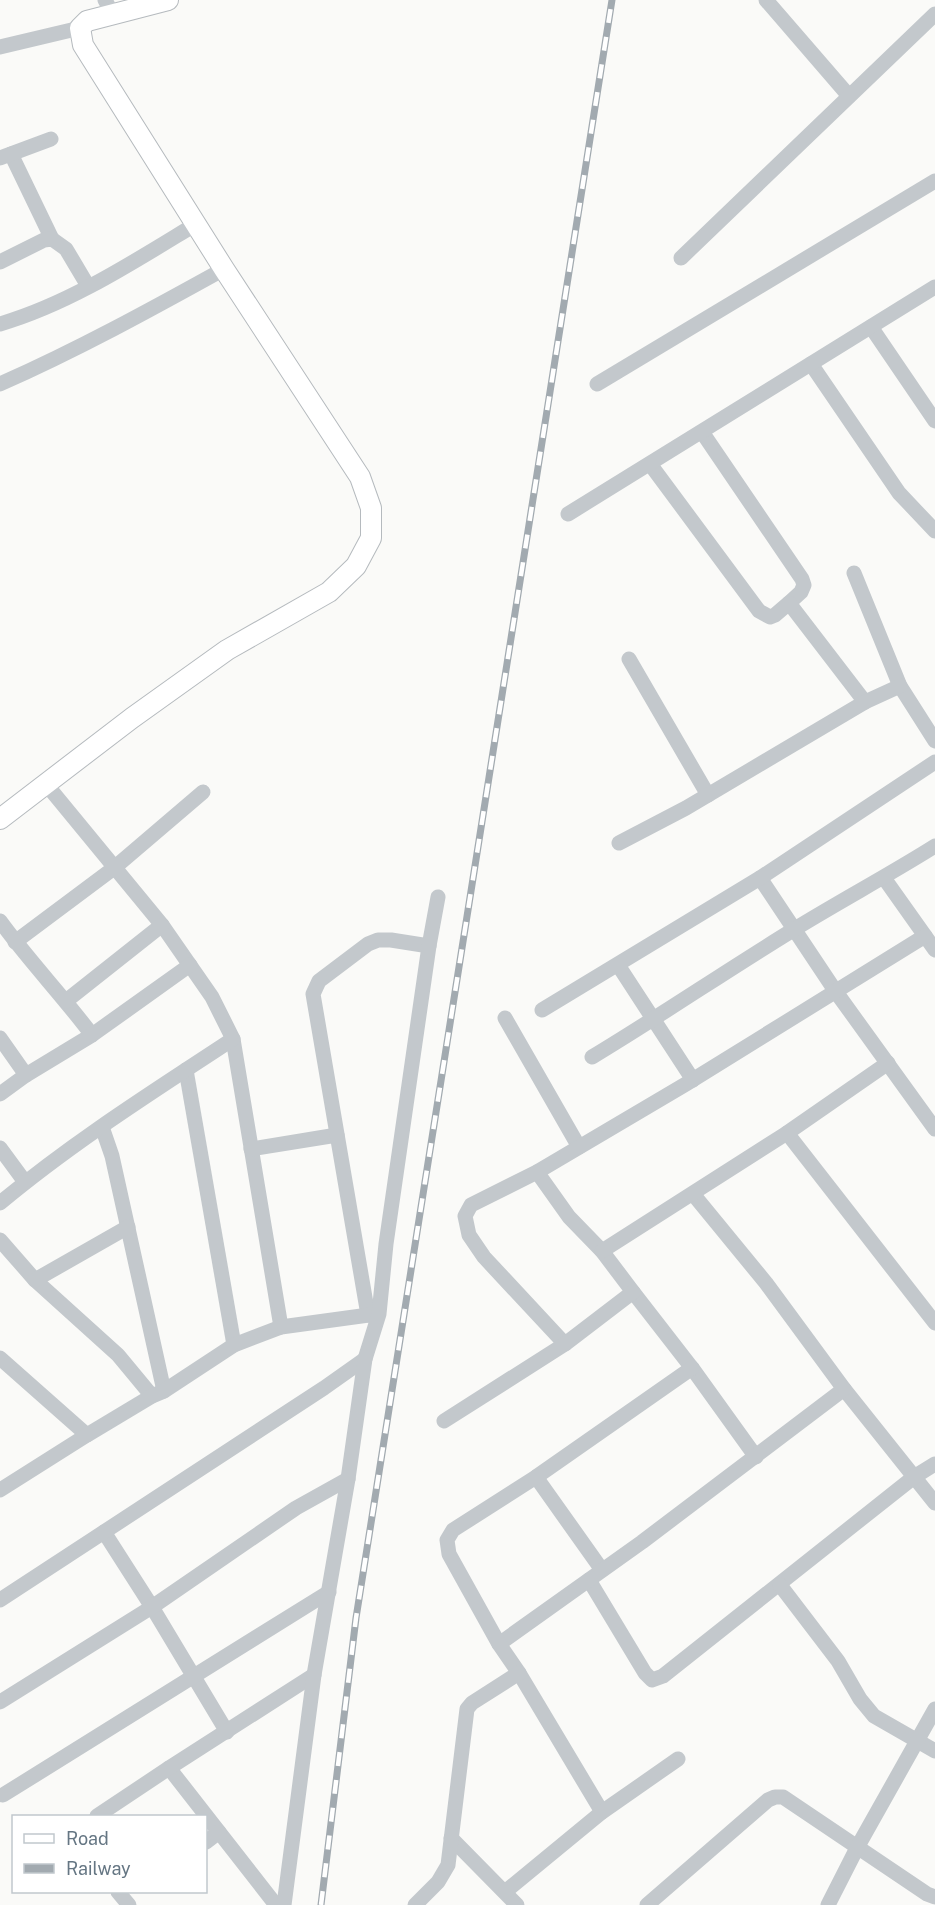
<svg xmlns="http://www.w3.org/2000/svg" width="935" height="1905" font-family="'Public Sans',sans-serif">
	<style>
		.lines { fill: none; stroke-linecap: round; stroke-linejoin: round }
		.major-casing { stroke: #b5babe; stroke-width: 22 }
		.minor { stroke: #c3c8cc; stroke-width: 15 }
		.major { stroke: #fff; stroke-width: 20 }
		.rail-casing { stroke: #a2aab0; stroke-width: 7 }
		.rail { stroke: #fff; stroke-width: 4.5; stroke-dasharray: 14; stroke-linecap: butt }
	</style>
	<rect width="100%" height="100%" fill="#fafaf8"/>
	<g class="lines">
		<defs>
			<path id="major" d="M0 819 132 718 227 650 329 592 356 566 371 538V508L360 477 224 269 83 45 80 28 87 21 168 0"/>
		</defs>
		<!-- major casing -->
		<use href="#major" class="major-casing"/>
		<!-- minor -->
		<g class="minor">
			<path d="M105 0 112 13"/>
			<path d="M766 0 849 96"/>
			<path d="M0 47 80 28"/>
			<path d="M11 154 52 239"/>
			<path d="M0 158 51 139"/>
			<path d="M681 258 935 14"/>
			<path d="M0 262 44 240 52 239 66 249 88 286"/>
			<path d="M0 324C69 304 135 261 196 224"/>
			<path d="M871 327 935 421"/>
			<path d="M811 364 899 493 935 531"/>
			<path d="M0 384C77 350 150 310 224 269"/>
			<path d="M597 384 935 181"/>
			<path d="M702 432 802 579 804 585 801 592 789 603"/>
			<path d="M650 464 759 611 770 617 775 615 789 603 865 702"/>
			<path d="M568 514 935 287"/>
			<path d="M854 573 900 686 935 741"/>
			<path d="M629 659 708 795"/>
			<path d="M46 784 162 925 212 997 233 1039 281 1327"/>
			<path d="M619 843 686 808 865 702 900 686"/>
			<path d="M760 878 836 992 935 1129"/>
			<path d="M884 878 935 950"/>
			<path d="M0 921C29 961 63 996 92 1035"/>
			<path d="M15 942 114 868 203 792"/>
			<path d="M618 965 693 1080"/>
			<path d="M66 1001 162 925"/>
			<path d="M542 1010 760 878 935 762"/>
			<path d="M505 1018 579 1147"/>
			<path d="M0 1038 26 1075"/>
			<path d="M592 1057C660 1016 726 971 793 930 840 901 889 875 935 846"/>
			<path d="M186 1070 234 1345"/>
			<path d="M0 1094 26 1075 92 1035 190 965"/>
			<path d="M102 1127 112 1156 164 1391"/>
			<path d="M787 1133 935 1323"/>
			<path d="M0 1148 25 1182"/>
			<path d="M251 1149 337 1135"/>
			<path d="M537 1172 569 1217 602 1251 633 1292 692 1368 756 1457"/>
			<path d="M693 1194 766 1283 844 1389 935 1503"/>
			<path d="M0 1203C73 1142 154 1091 233 1039"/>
			<path d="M0 1240 35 1280 118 1355 152 1396"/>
			<path d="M602 1251 787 1133 888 1063"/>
			<path d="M35 1280 128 1227"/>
			<path d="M368 1315 313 994 319 981 368 944 378 940H391L429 946"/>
			<path d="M565 1344 484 1257 469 1235 465 1216 471 1205 537 1172 686 1084 925 936"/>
			<path d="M0 1358 87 1435"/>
			<path d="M444 1421 565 1344 633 1292"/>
			<path d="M536 1477 602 1570"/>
			<path d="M0 1490 87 1435 152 1396 164 1391 234 1345 281 1327 376 1314"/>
			<path d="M104 1532 152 1607 227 1732"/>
			<path d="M589 1580 645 1673 652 1680 663 1676 914 1477 935 1464"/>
			<path d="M780 1585 838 1661 860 1699 874 1716 935 1751"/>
			<path d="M0 1600 324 1388 365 1359"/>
			<path d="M499 1644 642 1542 844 1389"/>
			<path d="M0 1702 152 1607 296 1508 348 1479"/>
			<path d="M169 1768 276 1905"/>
			<path d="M3 1795 329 1592"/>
			<path d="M602 1812 519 1673 499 1644 449 1554 447 1540 453 1530 536 1477 692 1368"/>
			<path d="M97 1816 169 1768 314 1675"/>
			<path d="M451 1838 517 1905"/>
			<path d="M206 1842 219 1832"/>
			<path d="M506 1891 602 1812 678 1759"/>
			<path d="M118 1892 129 1905"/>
			<path d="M284 1905 314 1675 348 1479 365 1359 379 1314 386 1244 429 946 438 897"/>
			<path d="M415 1905 438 1882 448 1865 467 1709 472 1703 519 1673"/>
			<path d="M647 1905 768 1800 775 1797H783L927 1894 935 1897"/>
			<path d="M828 1905 858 1846 935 1709"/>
		</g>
		<!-- major -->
		<use href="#major" class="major"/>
		<defs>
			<path id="rail" d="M321 1905 356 1618 612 0"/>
		</defs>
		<!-- rail casing -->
		<use href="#rail" class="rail-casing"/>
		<!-- rail -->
		<use href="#rail" class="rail"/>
	</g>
	<!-- legend -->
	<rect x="12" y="1815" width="195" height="78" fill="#ffffff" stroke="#c1c8cd" stroke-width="1.5"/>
	<rect x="24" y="1834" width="30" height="9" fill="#ffffff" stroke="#c1c8cd" stroke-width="1.5"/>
	<text x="66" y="1845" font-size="18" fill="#657683">Road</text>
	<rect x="24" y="1864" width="30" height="9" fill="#a2aab0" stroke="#c1c8cd" stroke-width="1.5"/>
	<text x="66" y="1875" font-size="18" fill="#657683">Railway</text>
</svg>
